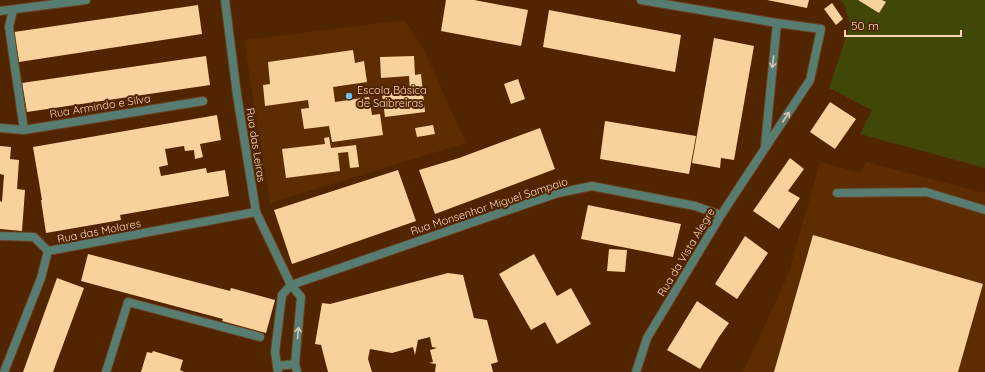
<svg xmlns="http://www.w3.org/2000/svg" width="985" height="372" font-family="Quicksand,sans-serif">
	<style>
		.built { fill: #5d2c00 }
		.green { fill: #404707 }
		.building { fill: #f8d29c }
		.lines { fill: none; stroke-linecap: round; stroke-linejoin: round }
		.service-casing { stroke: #6c411e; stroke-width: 10 }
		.minor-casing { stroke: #6c411e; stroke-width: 10 }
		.service { stroke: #577d72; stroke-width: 8 }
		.minor { stroke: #577d72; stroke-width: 8 }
		.oneway { stroke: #d9c3af }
		.poi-dot { fill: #6ec2f3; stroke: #512500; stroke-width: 1.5 }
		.labels { text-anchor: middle; stroke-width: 4; stroke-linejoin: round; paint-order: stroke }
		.poi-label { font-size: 11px; fill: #f9d5be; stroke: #512500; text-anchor: start }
		.street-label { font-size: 11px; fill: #f9d5be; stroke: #512500 }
	</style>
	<rect width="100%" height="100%" fill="#512500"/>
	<!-- built -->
	<g class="built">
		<path d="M405 20 424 50 466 143 270 203 244 40Z"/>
		<path d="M820 162 861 173 866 162 985 193V372H743L788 275Z"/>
	</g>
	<!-- green -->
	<path class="green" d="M841 0H985V168L860 134 872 110 829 88 850 25 845 6Z"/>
	<!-- building -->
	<g class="building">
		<path d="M446 0H474L528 10 521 46 441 31Z"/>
		<path d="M767 0H809L807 8Z"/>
		<path d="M858 0H882L886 2 879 13Z"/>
		<path d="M832 3 843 19 836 25 824 9Z"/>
		<path d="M198 5 202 34 19 62 14 32Z"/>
		<path d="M549 10 681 35 675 72 543 47Z"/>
		<path d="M714 38 754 46 734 160 721 158 720 168 692 163Z"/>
		<path d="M353 50 355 63 364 61 367 82 333 87 335 102 369 97 372 115 380 114 383 135 332 142 329 126 304 129 301 109 309 108 308 100 265 106 263 85 270 84 268 62Z"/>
		<path d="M206 56 210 85 27 112 22 83Z"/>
		<path d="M414 56 415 75 421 74 425 112 385 117 382 94 410 91 409 76 381 78 380 57Z"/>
		<path d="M518 79 525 99 511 104 504 84Z"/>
		<path d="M830 102 856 119 835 149 810 132Z"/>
		<path d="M217 115 221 140 200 144 203 157 195 159 194 150 185 151 184 146 165 149 168 165 159 167 161 176 206 168 207 173 225 170 229 196 120 215 121 220 46 233 41 200H42L33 147Z"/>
		<path d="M605 121 696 136 689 174 600 159Z"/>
		<path d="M433 125 435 134 417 137 415 128Z"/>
		<path d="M540 128 555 169 435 214 419 170 459 158Z"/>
		<path d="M329 137 331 148 356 145 359 167 350 168 348 152 338 153 340 171 286 178 282 149 325 144 324 138Z"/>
		<path d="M0 146 11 147 10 159 19 160 17 189 25 190 22 231 0 229V201L2 202 4 175 0 174Z"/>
		<path d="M790 158 804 169 788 191 800 198 779 229 753 211Z"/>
		<path d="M398 170 416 221 292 264 274 210Z"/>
		<path d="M588 205 681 224 673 257 581 239Z"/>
		<path d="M813 235 983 284 958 372H774Z"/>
		<path d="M745 236 768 253 737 299 715 284Z"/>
		<path d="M609 249 627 250 625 272 607 271Z"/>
		<path d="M88 254 230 291 231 288 275 300 266 333 222 321 223 319 81 281Z"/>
		<path d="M534 254 557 296 571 288 591 324 557 344 545 322 531 330 499 274Z"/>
		<path d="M448 273 463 275 474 318 487 320 498 362 491 364 493 372H435L436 364 429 363 433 362 430 350 437 348 432 347 430 337 418 340 415 355 413 347 392 353 370 349 368 359 372 372H328L321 345 315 344 322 303 330 304Z"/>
		<path d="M57 278 84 288 53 372H23Z"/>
		<path d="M697 301 729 323 719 337 700 369 667 350Z"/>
		<path d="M153 351 183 360 180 370 184 372H141L147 352 152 353Z"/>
	</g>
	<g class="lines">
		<defs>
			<g id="service">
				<path d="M13 10 9 27 24 130"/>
				<path d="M837 193 926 192 985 210"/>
				<path d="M106 372 128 302 260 337"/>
			</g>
			<g id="minor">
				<path d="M225 0 237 95 256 212 291 285 301 297 295 364 297 372"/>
				<path d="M0 11 86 0"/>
				<path d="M0 128 24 130 203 101"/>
				<path d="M765 146 777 23"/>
				<path d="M0 236 34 237 48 251"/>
				<path d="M277 366 295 364"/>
				<path d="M4 372 41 278 48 251 256 212"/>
				<path d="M278 372 275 352 282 295 291 285 558 193 592 186 695 206 721 215"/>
				<path d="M636 372 647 338 721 215 810 80 821 29 777 23 641 0"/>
			</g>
		</defs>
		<!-- service casing -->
		<use href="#service" class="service-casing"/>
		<!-- minor casing -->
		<use href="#minor" class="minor-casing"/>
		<!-- service -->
		<use href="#service" class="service"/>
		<!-- minor -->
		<use href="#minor" class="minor"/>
	</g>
	<!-- one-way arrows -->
	<defs><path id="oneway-shaft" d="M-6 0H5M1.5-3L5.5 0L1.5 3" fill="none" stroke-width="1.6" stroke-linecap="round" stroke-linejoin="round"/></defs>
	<g class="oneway">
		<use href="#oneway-shaft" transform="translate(773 62) rotate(96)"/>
		<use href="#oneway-shaft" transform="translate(786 117) rotate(-57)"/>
		<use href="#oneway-shaft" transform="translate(298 333) rotate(-85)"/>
	</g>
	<!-- markers -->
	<circle class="poi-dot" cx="349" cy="96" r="4"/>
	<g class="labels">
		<!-- poi labels -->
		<g class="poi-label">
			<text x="357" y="94">Escola Básica<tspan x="357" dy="13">de Saibreiras</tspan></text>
		</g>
		<!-- street labels -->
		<g class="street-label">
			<text transform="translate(100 106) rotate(-9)" y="4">Rua Armindo e Silva</text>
			<text transform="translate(256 145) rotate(81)" y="4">Rua das Leiras</text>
			<text transform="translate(489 206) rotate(-18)" y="4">Rua Monsenhor Miguel Sampaio</text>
			<text transform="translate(99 231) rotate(-11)" y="4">Rua das Molares</text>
			<text transform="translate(686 252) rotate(-59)" y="4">Rua da Vista Alegre</text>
		</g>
	</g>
	<!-- scale -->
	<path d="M845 30v6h116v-6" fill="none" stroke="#f9d5be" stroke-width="2"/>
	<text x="851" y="30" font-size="12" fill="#f9d5be" stroke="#512500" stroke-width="3" paint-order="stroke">50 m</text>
</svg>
